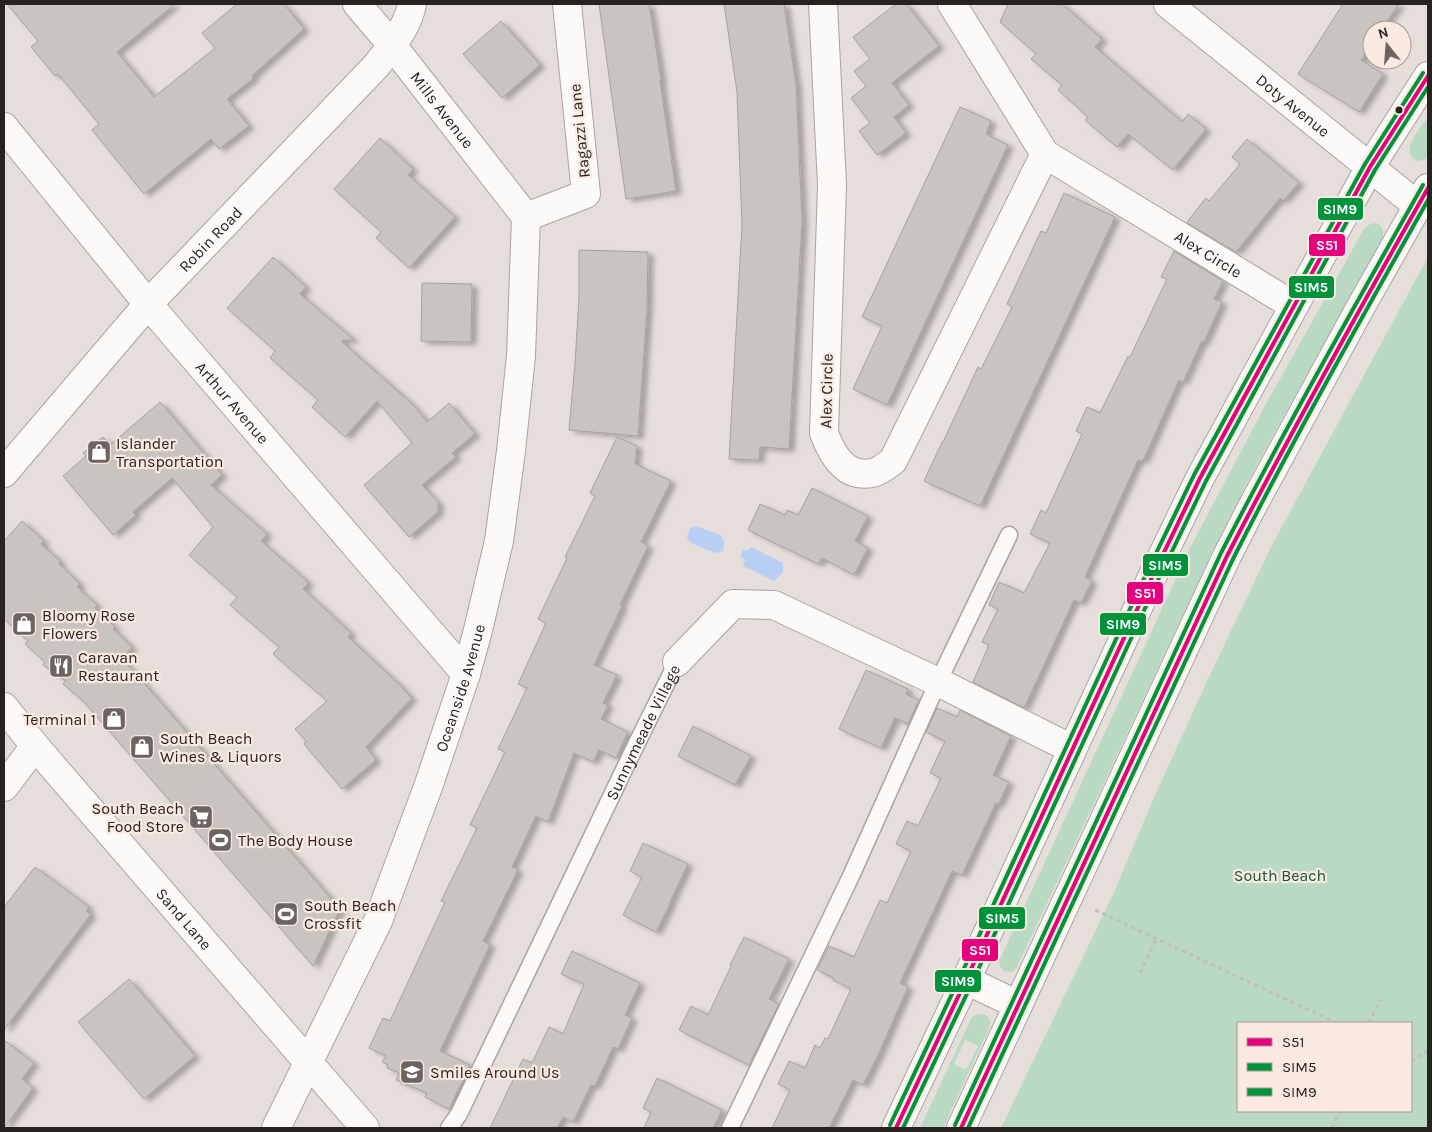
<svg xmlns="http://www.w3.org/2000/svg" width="1432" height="1132" font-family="Karla,sans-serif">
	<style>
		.green { fill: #bad9c2; fill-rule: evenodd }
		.water { fill: #b6cff2 }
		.building { fill: #cac4c0; stroke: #a7a19e; filter: url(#shadow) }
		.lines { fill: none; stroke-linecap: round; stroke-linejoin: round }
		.lane-casing { stroke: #a9a39f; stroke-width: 19 }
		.street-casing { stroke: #a9a39f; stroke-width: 30 }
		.secondary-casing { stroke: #a9a39f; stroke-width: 30 }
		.path { stroke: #c1bebd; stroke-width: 3; stroke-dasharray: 4 4; stroke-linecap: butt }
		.lane { stroke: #fbfaf9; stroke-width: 16 }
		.street { stroke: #fbfaf9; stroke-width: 28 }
		.secondary { stroke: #fbfaf9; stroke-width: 28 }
		.bus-1-casing { stroke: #fae9e1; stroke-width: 8 }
		.bus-2-casing { stroke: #fae9e1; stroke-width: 8 }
		.bus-3-casing { stroke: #fae9e1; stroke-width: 8 }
		.bus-1 { stroke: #e5007d; stroke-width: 4 }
		.bus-2 { stroke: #00933c; stroke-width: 4 }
		.bus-3 { stroke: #00933c; stroke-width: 4 }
		.bus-dot { fill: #292320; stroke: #fae9e1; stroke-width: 2 }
		.labels { text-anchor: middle; stroke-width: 4.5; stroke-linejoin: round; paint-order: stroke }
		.street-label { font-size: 16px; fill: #292320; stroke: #fae9e1 }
		.poi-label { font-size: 16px; fill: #292320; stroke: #fae9e1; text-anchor: start }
		.park-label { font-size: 16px; fill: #0b5835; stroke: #fae9e1 }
		.line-badge { stroke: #fae9e1; stroke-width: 2 }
		.badge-label { font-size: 14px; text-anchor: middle; font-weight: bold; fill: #fff }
	</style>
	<defs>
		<filter id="shadow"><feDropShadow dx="5.5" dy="3" stdDeviation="2.5" flood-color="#0004"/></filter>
	</defs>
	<rect width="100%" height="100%" fill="#e6deda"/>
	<!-- green -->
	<g class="green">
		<path d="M1428 117V157L1424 160 1417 161C1398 151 1421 128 1428 117Z"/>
		<path d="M1376 223 1379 224 1383 229V238L1301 385 1249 479 1213 551 1016 969 1011 972 1003 971 999 964 1000 959 1192 544 1267 402 1364 229 1370 224Z"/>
		<path d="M1428 257V1128H1001L1115 890 1152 802 1208 679 1272 545ZM1238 1023H1411V1111H1238Z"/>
		<path d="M978 1014C986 1013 991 1018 990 1026L943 1128H920L970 1021 972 1017ZM965 1040 978 1046 966 1070 954 1064Z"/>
	</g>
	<!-- water -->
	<g class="water">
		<path d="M696 526 720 535 724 541 723 551 715 553 691 543 687 538 690 528Z"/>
		<path d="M751 547 783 563V572L774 581 743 566 745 559 740 557 743 550 747 551Z"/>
	</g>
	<!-- building -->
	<g class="building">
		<path d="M7 4H175L117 52 154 97 215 48 202 33 237 4H284L304 29 252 76 254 78 227 99 249 126 219 149 211 139 144 194 92 130 99 124 58 74 55 76 31 47 38 41Z"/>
		<path d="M599 4H649L661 80 660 81 676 191 626 199Z"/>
		<path d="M724 4H784L796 85 802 222 789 449 760 447 759 460 729 459 742 225 737 92Z"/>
		<path d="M896 4H906L939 46 892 83 909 105 894 117 906 133 877 155 859 131 870 123 851 98 866 86 854 71 870 59 853 37Z"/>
		<path d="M1008 4H1062L1102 39 1095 47 1182 122 1188 114 1206 129 1173 170 1128 134 1117 147 1085 120 1088 117 1058 90 1062 85 1031 59 1036 54 1000 22Z"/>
		<path d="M1343 4H1399L1381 30H1372V43L1361 60 1383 74 1359 112 1298 74Z"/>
		<path d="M501 21 540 65 502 98 463 54Z"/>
		<path d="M960 107 991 121 986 134 1008 145 887 405 853 389 882 326 862 317Z"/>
		<path d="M380 138 413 169 408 175 455 217 409 268 376 238 381 232 334 189Z"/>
		<path d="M1247 139 1299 183 1283 201 1280 198 1236 252 1187 223 1190 218 1206 198 1209 201 1240 164 1232 157Z"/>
		<path d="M1064 193 1115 217 980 506 924 481 942 442H943L978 367 981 369 1012 307 1007 304 1041 231 1046 233Z"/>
		<path d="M579 250 648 252 647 308 638 436 569 430 575 363 579 297Z"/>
		<path d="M1174 251 1223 281 1214 299 1222 302 1204 342 1202 341 1183 382 1179 380 1144 459 1142 461 1138 460 1085 577 1092 581 1081 603 1074 600 1024 708 973 682 989 645 982 642 998 609 989 605 999 582 1024 593 1050 543 1030 534 1041 510 1046 513 1082 434 1076 431 1087 407 1100 413 1128 356 1130 357 1167 279 1161 277Z"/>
		<path d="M273 257 306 287 300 294 354 340H343L342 342 413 405 427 422 449 403 475 434 452 453 456 457 422 485 438 502V512L409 537 364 485 412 443 377 401 345 437 312 407 318 400 270 358 275 351 227 308Z"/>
		<path d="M422 283 472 284 471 342 421 341Z"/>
		<path d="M160 402 222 475 211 485 267 534 261 541 309 583 303 589 351 633 348 637 402 687V688L412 698 366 747 376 760 342 789 304 744 306 741 295 729 327 701 273 654 279 647 230 605 237 597 189 555 213 527 172 478 133 512 136 515 113 535 63 476 86 456 83 453 103 437 110 445Z"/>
		<path d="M617 437 637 446 635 464 671 481 641 542 648 546 620 605 622 606 594 665 617 675 603 703 608 705 601 719 628 732 616 758 599 750 593 762 574 753 548 822 536 816 512 867 518 870 483 941 490 945 440 1051 470 1065 449 1109 425 1097 427 1093 396 1080 399 1073 387 1068 388 1065 382 1062 386 1056 369 1048 383 1018 390 1021 445 902 441 901 477 828 470 825 505 752 498 749 527 688 518 684 546 623 538 619 567 558 565 557 595 496 590 493Z"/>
		<path d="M812 488 868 516 855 541 868 548 854 575 822 558 818 564 748 530 760 504 785 515 787 510 798 515Z"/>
		<path d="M22 521 44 541 41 544 61 562 59 564 80 584 77 587 97 605 95 608 115 627 113 629 132 647 122 658 340 909 313 966 84 702 63 684 66 681 43 665 45 662 25 644 28 641 4 619V541Z"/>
		<path d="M866 670 908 689 906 694 919 700 908 724 895 718 881 748 839 729Z"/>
		<path d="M937 708 957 717 960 710 1011 736 993 775 1009 782 998 805 996 803 962 875 952 871 900 983 908 987 879 1053 863 1085 853 1080 829 1128H772L790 1090 778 1084 789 1061 805 1068 815 1045 820 1048 825 1038 828 1039 851 989 833 980 834 978 817 970 829 946 854 957 880 900 887 903 911 851 896 844 907 821 918 826 941 778 930 773 945 741 926 732Z"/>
		<path d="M693 726 751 756 735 785 678 756Z"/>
		<path d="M643 843 688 864 669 904H670L656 932 623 915 642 877 630 871Z"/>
		<path d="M35 867 89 907 86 911 91 914 4 1030V907Z"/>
		<path d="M744 937 789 959 769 999 779 1004 749 1065 679 1030 691 1006 708 1015 731 966 730 965Z"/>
		<path d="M572 951 640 983 625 1015 632 1018 618 1049 613 1047 595 1086 591 1085 573 1122 563 1117 557 1128H490L523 1059 532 1063 549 1027 563 1034 584 984 561 974Z"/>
		<path d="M129 979 195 1056 144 1099 78 1022Z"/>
		<path d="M4 1040 34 1063 22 1079 33 1088 4 1128Z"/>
		<path d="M657 1078 722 1110 713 1128H644L651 1112 643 1108Z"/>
	</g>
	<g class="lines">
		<defs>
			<g id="lane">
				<path id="s1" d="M449 1128 459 1114 633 751 677 662"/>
				<path d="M730 1128 851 876 938 682 1009 535"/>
			</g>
			<g id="street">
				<path id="s2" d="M357 4 392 45 526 217"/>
				<path d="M823 4 832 185 824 433C832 455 845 478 872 473 879 472 887 465 893 461L1045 154"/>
				<path id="s3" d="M952 4 1045 154 1294 306"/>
				<path id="s4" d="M1168 4 1418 206"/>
				<path id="s5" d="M4 127 148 304 466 674"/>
				<path d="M526 217 586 194 567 4"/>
				<path id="s6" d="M4 473 148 304 377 65C391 46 408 27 412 4"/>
				<path d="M677 662 733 604 774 605 938 682 1072 749"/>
				<path d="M4 787 35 746"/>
				<path id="s7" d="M276 1128 378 921 428 787 466 674 478 630 499 541 511 451 521 356 526 217"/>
			</g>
			<g id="secondary">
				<path id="s8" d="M4 707 35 746 365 1128"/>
				<path d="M966 980 1018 1005"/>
				<path d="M896 1128 966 980 1153 575 1200 478 1370 167 1428 76"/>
				<path d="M961 1128 1227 556 1252 507 1359 310 1428 188"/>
			</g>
		</defs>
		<!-- lane casing -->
		<use href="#lane" class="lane-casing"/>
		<!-- street casing -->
		<use href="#street" class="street-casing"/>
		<!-- secondary casing -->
		<use href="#secondary" class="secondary-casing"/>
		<!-- path -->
		<g class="path">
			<path d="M1095 910 1337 1023"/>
			<path d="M1140 973 1156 939"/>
			<path d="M1369 1023 1380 1000"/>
			<path d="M1411 1061 1428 1050"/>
			<path d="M1332 1128 1340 1111"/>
		</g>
		<!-- lane -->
		<use href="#lane" class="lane"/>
		<!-- street -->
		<use href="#street" class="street"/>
		<!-- secondary -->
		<use href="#secondary" class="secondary"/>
		<defs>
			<g id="bus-1">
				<path d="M896 1128 966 980 1153 575 1200 478 1370 167 1428 76"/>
				<path d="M961 1128 1227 556C1291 432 1359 310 1428 188"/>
			</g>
			<g id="bus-2">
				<path d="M903 1128 972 983 1159 578 1206 481 1375 170 1428 87"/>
				<path d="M968 1128 1233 559C1294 438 1361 319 1428 200"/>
			</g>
			<g id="bus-3">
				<path d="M890 1125 960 977 1147 572 1194 475 1365 164 1423 73"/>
				<path d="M955 1125 1221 553C1285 429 1354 307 1423 185"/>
			</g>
		</defs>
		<!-- bus-1 casing -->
		<use href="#bus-1" class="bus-1-casing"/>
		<!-- bus-2 casing -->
		<use href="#bus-2" class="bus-2-casing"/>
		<!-- bus-3 casing -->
		<use href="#bus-3" class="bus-3-casing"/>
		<!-- bus-1 -->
		<use href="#bus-1" class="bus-1"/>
		<!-- bus-2 -->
		<use href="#bus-2" class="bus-2"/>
		<!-- bus-3 -->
		<use href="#bus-3" class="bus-3"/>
	</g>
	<!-- icons -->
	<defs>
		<symbol id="shop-square" viewBox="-11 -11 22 22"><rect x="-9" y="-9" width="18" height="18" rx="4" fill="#6b6461" stroke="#fae9e1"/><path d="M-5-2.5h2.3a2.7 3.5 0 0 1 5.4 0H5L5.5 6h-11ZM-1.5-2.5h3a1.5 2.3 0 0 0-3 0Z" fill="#fff"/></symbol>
		<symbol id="restaurant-square" viewBox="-11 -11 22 22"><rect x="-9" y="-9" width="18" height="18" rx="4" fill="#6b6461" stroke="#fae9e1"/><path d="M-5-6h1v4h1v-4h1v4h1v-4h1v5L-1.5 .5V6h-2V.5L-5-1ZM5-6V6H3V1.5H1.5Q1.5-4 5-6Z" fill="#fff"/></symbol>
		<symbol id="supermarket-square" viewBox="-11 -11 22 22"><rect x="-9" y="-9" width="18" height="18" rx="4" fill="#6b6461" stroke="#fae9e1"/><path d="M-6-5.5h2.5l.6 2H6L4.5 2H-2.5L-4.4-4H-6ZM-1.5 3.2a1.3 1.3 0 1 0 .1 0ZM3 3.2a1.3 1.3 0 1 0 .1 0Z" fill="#fff"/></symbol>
		<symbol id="stadium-square" viewBox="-11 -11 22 22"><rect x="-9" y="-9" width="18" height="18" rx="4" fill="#6b6461" stroke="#fae9e1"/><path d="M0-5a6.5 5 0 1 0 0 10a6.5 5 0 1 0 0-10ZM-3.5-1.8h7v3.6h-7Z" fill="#fff"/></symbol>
		<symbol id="school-square" viewBox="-11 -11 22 22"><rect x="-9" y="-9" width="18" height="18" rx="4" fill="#6b6461" stroke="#fae9e1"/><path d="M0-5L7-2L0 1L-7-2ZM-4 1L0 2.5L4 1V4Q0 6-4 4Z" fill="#fff"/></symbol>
	</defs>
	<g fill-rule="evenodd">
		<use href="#shop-square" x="85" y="438" width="28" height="28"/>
		<use href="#shop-square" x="10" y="610" width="28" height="28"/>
		<use href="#restaurant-square" x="47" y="652" width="28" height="28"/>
		<use href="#shop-square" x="100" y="705" width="28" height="28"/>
		<use href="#shop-square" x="128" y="733" width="28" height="28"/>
		<use href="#supermarket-square" x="187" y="803" width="28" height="28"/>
		<use href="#stadium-square" x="206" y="826" width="28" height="28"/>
		<use href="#stadium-square" x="272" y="900" width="28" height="28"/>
		<use href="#school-square" x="398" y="1058" width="28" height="28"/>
	</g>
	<!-- markers -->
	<circle class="bus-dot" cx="1399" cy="110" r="4.5"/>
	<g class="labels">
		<!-- street labels -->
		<g class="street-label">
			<text dy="6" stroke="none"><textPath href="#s4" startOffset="161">Doty Avenue</textPath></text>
			<text dy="6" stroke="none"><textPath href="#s2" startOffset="136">Mills Avenue</textPath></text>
			<text transform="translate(579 131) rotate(-96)" y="6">Ragazzi Lane</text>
			<text dy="6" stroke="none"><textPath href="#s6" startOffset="312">Robin Road</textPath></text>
			<text dy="6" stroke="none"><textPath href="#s3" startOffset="368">Alex Circle</textPath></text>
			<text transform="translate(826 391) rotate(-89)" y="6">Alex Circle</text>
			<text dy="6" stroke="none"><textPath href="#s5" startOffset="358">Arthur Avenue</textPath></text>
			<text dy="6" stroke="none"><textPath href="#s7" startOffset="478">Oceanside Avenue</textPath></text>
			<text dy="6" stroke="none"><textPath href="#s1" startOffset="441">Sunnymeade Village</textPath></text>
			<text dy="6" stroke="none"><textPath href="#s8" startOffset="278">Sand Lane</textPath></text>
		</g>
		<!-- poi labels -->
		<g class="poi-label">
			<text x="116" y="449">Islander<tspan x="116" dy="18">Transportation</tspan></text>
			<text x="42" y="621">Bloomy Rose<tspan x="42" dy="18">Flowers</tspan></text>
			<text x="78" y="663">Caravan<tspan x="78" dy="18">Restaurant</tspan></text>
			<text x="96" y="725" text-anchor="end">Terminal 1</text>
			<text x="160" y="744">South Beach<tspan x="160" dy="18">Wines &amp; Liquors</tspan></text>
			<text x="184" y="814" text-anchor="end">South Beach<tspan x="184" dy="18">Food Store</tspan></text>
			<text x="238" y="846">The Body House</text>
			<text x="304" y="911">South Beach<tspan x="304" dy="18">Crossfit</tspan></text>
			<text x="430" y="1078">Smiles Around Us</text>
		</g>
		<!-- park labels -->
		<g class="park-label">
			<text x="1280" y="881">South Beach</text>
		</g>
	</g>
	<g class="line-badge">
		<rect x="1317" y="197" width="47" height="24" rx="5" fill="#00933c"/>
		<rect x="1308" y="233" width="38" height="24" rx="5" fill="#e5007d"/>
		<rect x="1288" y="275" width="47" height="24" rx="5" fill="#00933c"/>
		<rect x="1142" y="553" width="47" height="24" rx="5" fill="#00933c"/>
		<rect x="1126" y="581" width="38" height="24" rx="5" fill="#e5007d"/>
		<rect x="1099" y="612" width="48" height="24" rx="5" fill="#00933c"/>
		<rect x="978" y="906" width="48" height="24" rx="5" fill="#00933c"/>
		<rect x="961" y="938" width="38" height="24" rx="5" fill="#e5007d"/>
		<rect x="934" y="969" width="48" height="24" rx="5" fill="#00933c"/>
	</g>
	<g class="badge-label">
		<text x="1340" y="214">SIM9</text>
		<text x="1327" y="250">S51</text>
		<text x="1311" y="292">SIM5</text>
		<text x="1165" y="570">SIM5</text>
		<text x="1145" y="598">S51</text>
		<text x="1123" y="629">SIM9</text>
		<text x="1002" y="923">SIM5</text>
		<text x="980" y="955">S51</text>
		<text x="958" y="986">SIM9</text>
	</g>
	<!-- border -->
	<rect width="1432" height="1132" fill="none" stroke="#292320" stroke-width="10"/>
	<!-- legend -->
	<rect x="1237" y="1022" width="175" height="90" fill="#fae9e1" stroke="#a69a94"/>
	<rect x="1247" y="1038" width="25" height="8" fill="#e5007d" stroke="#a69a94"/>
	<text x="1282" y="1047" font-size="15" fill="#292320">S51</text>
	<rect x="1247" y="1063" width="25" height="8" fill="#00933c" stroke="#a69a94"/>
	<text x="1282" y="1072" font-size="15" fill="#292320">SIM5</text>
	<rect x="1247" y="1088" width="25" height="8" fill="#00933c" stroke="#a69a94"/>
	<text x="1282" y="1097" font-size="15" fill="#292320">SIM9</text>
	<!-- north arrow -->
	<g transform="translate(1387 45) rotate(343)"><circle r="24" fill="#fae9e1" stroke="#a69a94"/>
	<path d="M0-4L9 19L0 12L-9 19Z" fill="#6b6461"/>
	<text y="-8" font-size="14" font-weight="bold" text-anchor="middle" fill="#292320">N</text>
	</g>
</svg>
